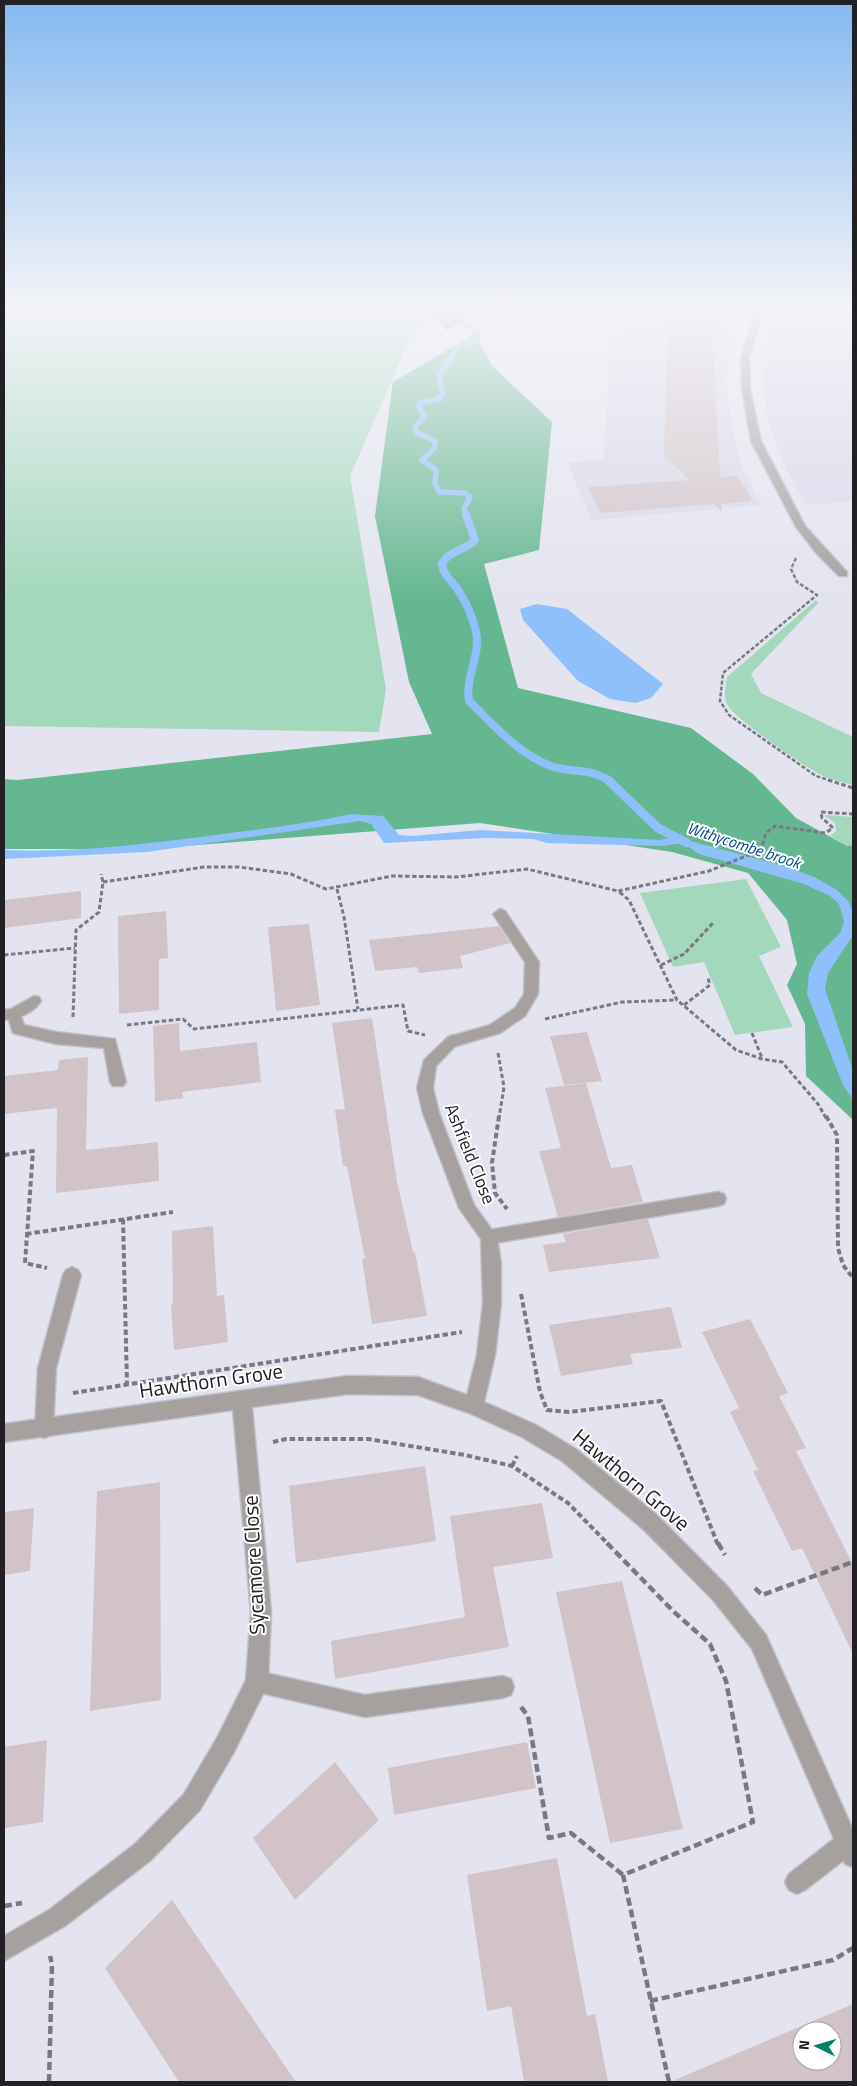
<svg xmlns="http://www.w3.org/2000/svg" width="857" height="2086" font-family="'Titillium Web',sans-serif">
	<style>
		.built { fill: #d8d8eb }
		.green { fill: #a4d8bd }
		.forest { fill: #65b791 }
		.water { fill: #8fc0fb }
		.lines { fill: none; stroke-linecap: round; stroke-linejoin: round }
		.stream-far2 { stroke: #8fc0fb; stroke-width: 5.5 }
		.stream-far1 { stroke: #8fc0fb; stroke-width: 8 }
		.stream { stroke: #8fc0fb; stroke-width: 9 }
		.building { fill: #d1c3c8; fill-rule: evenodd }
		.service-casing { stroke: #c1c1cb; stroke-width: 3 }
		.minor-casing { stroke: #c1c1cb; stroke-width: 3 }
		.path-far3 { stroke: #797981; stroke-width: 2.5; stroke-dasharray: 4 2; stroke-linecap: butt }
		.path-far2 { stroke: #797981; stroke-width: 3; stroke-dasharray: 4.5 2.5; stroke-linecap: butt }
		.path-far1 { stroke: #797981; stroke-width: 4; stroke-dasharray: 5.5 3; stroke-linecap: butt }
		.path { stroke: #797981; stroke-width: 4.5; stroke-dasharray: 8 4; stroke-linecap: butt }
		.service { fill: #a6a09f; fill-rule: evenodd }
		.minor { fill: #a6a09f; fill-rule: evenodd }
		.labels { text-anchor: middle; stroke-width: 4; stroke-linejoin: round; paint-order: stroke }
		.far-water-label { font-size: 16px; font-style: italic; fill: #00488c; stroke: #fff }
		.street-label { font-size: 18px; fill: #202025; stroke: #fff }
		.near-street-label { font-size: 21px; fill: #202025; stroke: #fff }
	</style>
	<rect width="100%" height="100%" fill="#e4e4f0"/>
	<!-- built -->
	<g class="built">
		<path d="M636 307H743L731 342 726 383 733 429 742 466 761 505 592 520 567 462 603 460 611 340Z"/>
		<path d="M821 307 853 311V501L806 505 783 462 768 421 762 377 763 348 769 323 777 308Z"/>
	</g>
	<!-- green -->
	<g class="green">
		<path d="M4 307H447L410 338 350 476 386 689 379 732 4 726Z"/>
		<path d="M816 600 818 603 751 674 761 693 853 737V785C843 783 833 780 823 776 808 769 732 717 727 704 723 696 726 686 727 677Z"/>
		<path d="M827 815 853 817V845L847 846 830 836 836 831 835 823 825 816Z"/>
		<path d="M746 879 781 947 759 956 793 1027 735 1035 704 962 673 967 640 893Z"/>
	</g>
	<!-- forest -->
	<g class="forest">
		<path d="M429 307H484L446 331Z"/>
		<path d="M475 334 493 367 552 422 539 550 484 564 518 688 691 728 753 774 796 818 847 846 853 845V1120L806 1076 805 1024 787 985 797 964 787 920 748 873 672 852 480 823 145 849H4V779L18 780 432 734 409 682 375 516 393 382Z"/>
	</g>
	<!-- water -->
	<g class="water">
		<path d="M537 604 567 609 663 684 651 698 636 703 610 699 578 681 523 620 520 609Z"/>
		<path d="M351 814 383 816 399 835 412 836 480 830 659 840 675 837 787 867 814 877 837 890 848 901 853 911V935L828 973 825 989 853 1071V1100L843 1085 807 994 809 973 817 956 840 933 844 922 839 904 830 896 804 884 699 854 683 843 664 846 580 844 547 843 533 839 486 838 384 843 371 824 360 821 147 852 4 859V850C69 853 136 845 201 837 251 830 301 825 351 814Z"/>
	</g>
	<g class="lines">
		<!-- stream-far2 -->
		<path class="stream-far2" d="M467 516 464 509 470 497 465 493 439 492 435 483 436 470 422 460 434 449 435 441 416 432 415 427 425 416 419 407 420 403 438 399 443 395 439 376 457 348 477 339 480 335 462 322 469 309 474 307"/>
		<!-- stream-far1 -->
		<path class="stream-far1" d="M466 515 475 540C466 551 448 550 442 564 443 575 452 581 458 590 466 602 473 618 476 632 481 655 465 677 469 701 493 724 518 754 551 766 573 774 585 766 610 781"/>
		<!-- stream -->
		<path class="stream" d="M608 780 658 828 687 843"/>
	</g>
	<!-- building -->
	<g class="building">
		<path d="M673 307H725L713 339 720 477 737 476 753 501 721 504 722 512 714 504 601 513 588 487 689 480 664 455 667 320Z"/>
		<path d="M81 891V918L4 928V900Z"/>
		<path d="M166 911 168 958 159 959V1010L119 1014 118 916Z"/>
		<path d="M309 924 320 1005 276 1011 268 927Z"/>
		<path d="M499 926 510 943 460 956 463 968 419 973 417 967 375 971 369 940Z"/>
		<path d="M372 1018 397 1182 413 1252H415L427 1316 372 1324 362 1259H365L347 1166H343L335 1110 345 1109 332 1023Z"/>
		<path d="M179 1023 180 1051 257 1042 261 1082 182 1092 183 1098 155 1102 153 1026Z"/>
		<path d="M587 1032 602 1081 564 1085 550 1036Z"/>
		<path d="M88 1057 86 1150 158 1142 159 1181 56 1193 57 1108 4 1114V1076L58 1070 59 1060Z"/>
		<path d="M586 1083 611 1168 632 1165 643 1202 558 1217 539 1151 561 1148 545 1088Z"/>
		<path d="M648 1219 660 1258 549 1272 543 1245 566 1242 563 1234Z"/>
		<path d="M213 1226 217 1296 224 1295 228 1342 174 1350 171 1304 173 1303 172 1231Z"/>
		<path d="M671 1307 682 1348 630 1354 633 1364 561 1376 549 1325Z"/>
		<path d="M750 1319 788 1393 779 1396 806 1448 796 1451 853 1565V1654L802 1548 792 1551 753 1471 758 1470 730 1412 739 1408 702 1332Z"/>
		<path d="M425 1466 436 1541 296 1563 289 1486Z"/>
		<path d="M160 1482 161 1700 90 1711 97 1491Z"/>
		<path d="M542 1503 553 1558 493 1567 509 1647 335 1679 331 1641 465 1617 450 1516Z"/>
		<path d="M34 1508 30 1571 4 1575V1512Z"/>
		<path d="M622 1581 683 1829 610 1843 556 1592Z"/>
		<path d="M47 1740 43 1822 4 1828V1747Z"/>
		<path d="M527 1742 536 1788 394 1815 388 1768Z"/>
		<path d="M335 1762 379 1820 295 1900 253 1838Z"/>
		<path d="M557 1858 587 2016 595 2014 608 2082H524L511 2006 487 2011 467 1875Z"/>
		<path d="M172 1900 296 2082H179L105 1968Z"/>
		<path d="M853 2004V2082H670ZM802 2031H832V2061H802Z"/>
	</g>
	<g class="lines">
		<defs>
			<g id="service">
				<path d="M756 307H764L749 358 750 389 761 441 805 526 847 572V576H839L817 554 796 527 751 441 742 389 741 358Z"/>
				<path d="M500 909 505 911 539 962 538 994 525 1016 500 1033 453 1047 448 1045 446 1041 448 1037 490 1025 515 1008 524 994 525 962 493 914Z"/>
				<path d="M14 1009 19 1010 24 1025 56 1032 115 1039 126 1082 123 1086H113L110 1082 104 1048 56 1044 13 1033 7 1014 9 1010Z"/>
				<path d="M718 1192 724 1194 726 1199 724 1204 718 1206 489 1244 483 1242 481 1237 483 1232 489 1230Z"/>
				<path d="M72 1267 78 1270 81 1275 56 1368 53 1429 51 1435 44 1438 37 1435 35 1429 38 1368 63 1275 66 1270Z"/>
				<path d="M257 1671 365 1695 503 1676 511 1679 514 1687 511 1695 503 1698 365 1717 249 1690 246 1682 249 1674Z"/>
				<path d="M847 1832 853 1834V1853L805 1890 797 1894 789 1890 785 1882 789 1874 839 1835Z"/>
			</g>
			<g id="minor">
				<path d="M34 996 39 997 41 1001C34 1013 17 1019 4 1020V1010L11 1009Z"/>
				<path d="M453 1035 458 1037 460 1041 436 1066 433 1088 439 1113 474 1205 497 1237 501 1263V1303L495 1355 484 1402 536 1425 576 1449 657 1515 727 1586 766 1635 853 1830V1867L845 1864 752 1649 713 1600 643 1529 562 1461 522 1437 469 1413 418 1395 348 1394 252 1407 271 1612 268 1682 265 1690 234 1752 200 1810 151 1860 65 1926 4 1961V1936L49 1910 135 1844 184 1794 218 1736 246 1680 251 1612 233 1410 4 1442V1424L348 1376 418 1377 467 1395 477 1355 483 1303 481 1239 459 1208 423 1113 417 1088 424 1060 448 1037Z"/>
			</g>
		</defs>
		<!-- service casing -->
		<use href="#service" class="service-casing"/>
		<!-- minor casing -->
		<use href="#minor" class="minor-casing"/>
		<!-- path-far3 -->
		<path class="path-far3" d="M796 558 791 569 797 582 817 595 723 673 720 701 729 715 816 776 832 781"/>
		<!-- path-far2 -->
		<g class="path-far2">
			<path d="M828 780 853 788"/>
			<path d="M103 882 204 867H239L291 874 326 889 392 876 456 877 527 869 618 891"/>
			<path d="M337 889 344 917 358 1009"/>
			<path d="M4 955 75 948"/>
			<path d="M661 965 684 954 713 923"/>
			<path d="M684 1005 710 985 708 978H710"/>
			<path d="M73 1017 76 930 99 912 103 882 101 874"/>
			<path d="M545 1019 622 1002 677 1000"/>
			<path d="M127 1025 183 1019 194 1029 403 1005 408 1031 425 1035"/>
			<path d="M752 1033 762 1058"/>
			<path d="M498 1053 504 1087 499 1118"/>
			<path d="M826 1118 818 1104 782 1062 762 1059 736 1050 677 1000 629 900 618 891 709 871 761 850 766 833 775 826 825 833 833 828 822 818 821 812 853 814"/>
		</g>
		<!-- path-far1 -->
		<g class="path-far1">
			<path d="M499 1116 492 1163 495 1193 507 1209"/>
			<path d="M826 1116 837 1135 838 1248 843 1265 853 1278"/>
			<path d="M4 1155 33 1151 25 1263 47 1268"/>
			<path d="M123 1219 127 1384"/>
			<path d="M26 1234 173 1212"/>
			<path d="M521 1294 540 1392 547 1410 569 1412 661 1401 718 1545"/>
			<path d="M73 1393 462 1332"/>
			<path d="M273 1442 286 1439H368L465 1455 512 1466 568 1503 609 1545"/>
			<path d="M512 1466 517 1456"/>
		</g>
		<!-- path -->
		<g class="path">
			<path d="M607 1543 673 1611 710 1644 726 1681 753 1822 623 1875 669 2082"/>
			<path d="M718 1543 725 1555"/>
			<path d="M755 1588 762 1595 853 1562"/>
			<path d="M521 1707 528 1716 549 1838 571 1833 623 1875"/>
			<path d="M4 1906 22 1903"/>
			<path d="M650 2001 833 1960 853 1948"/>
			<path d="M49 2082 52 1964 50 1956"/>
		</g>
		<!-- service -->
		<use href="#service" class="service"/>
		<!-- minor -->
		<use href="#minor" class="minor"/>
	</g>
	<!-- sky -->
	<linearGradient id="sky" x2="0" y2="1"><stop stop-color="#84b9f0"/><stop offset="0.51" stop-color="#f3f3f8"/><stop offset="1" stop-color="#f3f3f8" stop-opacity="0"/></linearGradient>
	<rect width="857" height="599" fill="url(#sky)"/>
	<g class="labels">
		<!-- far-water labels -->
		<g class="far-water-label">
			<text transform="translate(744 845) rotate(18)" y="6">Withycombe brook</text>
		</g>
		<!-- street labels -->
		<g class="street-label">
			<text transform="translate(470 1154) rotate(68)" y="6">Ashfield Close</text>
		</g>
		<!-- near-street labels -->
		<g class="near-street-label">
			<text transform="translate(211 1381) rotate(-8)" y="7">Hawthorn Grove</text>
			<text transform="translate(631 1480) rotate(40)" y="7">Hawthorn Grove</text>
			<text transform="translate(254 1565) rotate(-93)" y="7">Sycamore Close</text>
		</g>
	</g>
	<!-- border -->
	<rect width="857" height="2086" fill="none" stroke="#202025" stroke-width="10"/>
	<!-- north arrow -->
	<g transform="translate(817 2046) rotate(275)"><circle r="24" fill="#ffffff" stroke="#a6a6a8"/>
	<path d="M0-4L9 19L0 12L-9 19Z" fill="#008365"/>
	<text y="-8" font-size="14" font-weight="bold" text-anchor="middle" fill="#202025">N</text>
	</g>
</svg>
